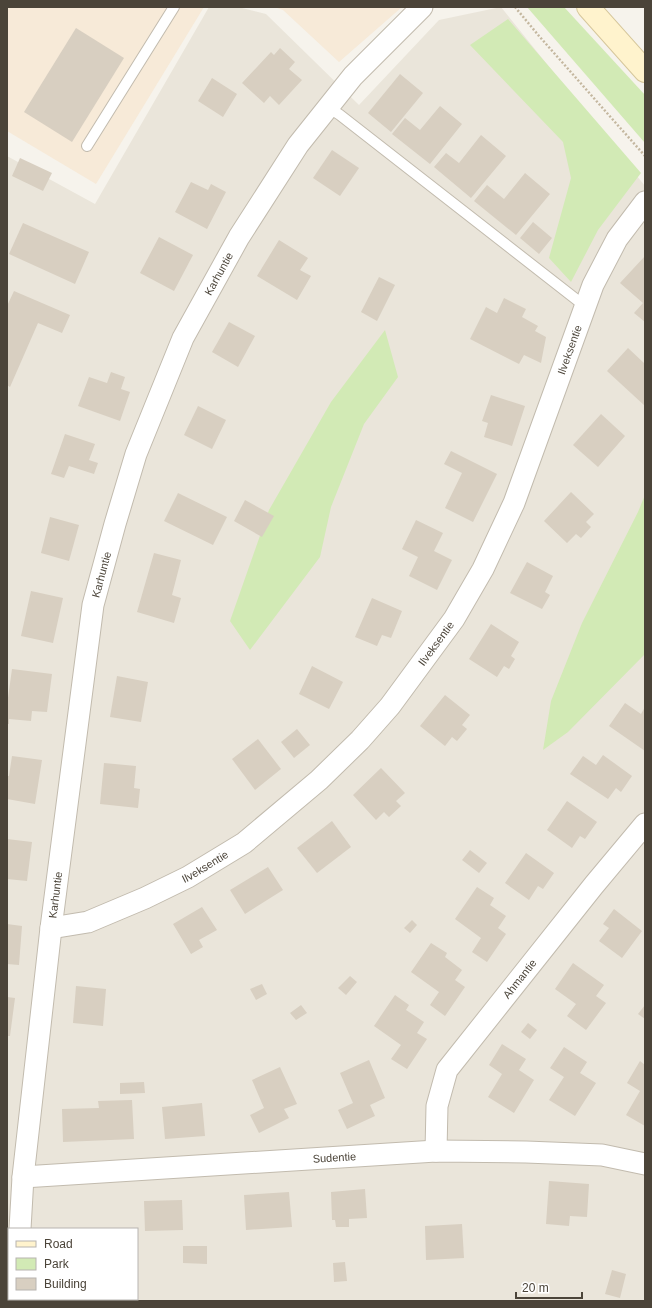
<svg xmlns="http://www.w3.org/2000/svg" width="652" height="1308" font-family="Arial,sans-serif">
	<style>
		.residential { fill: #eae5da; fill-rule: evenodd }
		.commercial { fill: #f7ead8 }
		.green { fill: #d2eab5 }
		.building { fill: #d8cfc1 }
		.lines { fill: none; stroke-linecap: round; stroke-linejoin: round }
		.lane-casing { stroke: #c2bbae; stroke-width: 12 }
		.street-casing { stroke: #c2bbae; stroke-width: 23 }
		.secondary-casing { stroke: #d6c79b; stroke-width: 24 }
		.path { stroke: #c4b79f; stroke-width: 2.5; stroke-dasharray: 2 2; stroke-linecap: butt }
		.lane { stroke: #fff; stroke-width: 10 }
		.street { stroke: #fff; stroke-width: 21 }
		.secondary { stroke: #fff3cd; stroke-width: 22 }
		.labels { text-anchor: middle; stroke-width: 3; stroke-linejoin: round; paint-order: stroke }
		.street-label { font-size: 11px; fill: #4b4439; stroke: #fff }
	</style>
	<rect width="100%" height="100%" fill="#f6f3ec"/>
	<!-- residential -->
	<path class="residential" d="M209 7H238L266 14 359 105 439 20 501 7 645 186V1301H7V156L95 204ZM9 1229H137V1299H9Z"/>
	<!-- commercial -->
	<g class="commercial">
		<path d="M7 7H204L96 184 7 131Z"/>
		<path d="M274 7H402L339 62 283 10Z"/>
	</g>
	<!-- green -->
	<g class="green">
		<path d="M527 7H564L645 95V143Z"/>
		<path d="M508 19 641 173 598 230 571 282 549 258 571 178 563 142 470 45Z"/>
		<path d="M385 330 398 377 364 424 331 507 320 557 250 650 230 621 269 510 331 402Z"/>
		<path d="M645 495V654L568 732 543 750 551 701 582 623 638 512Z"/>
	</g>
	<!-- building -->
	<g class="building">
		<path d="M76 28 124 58 72 142 24 112Z"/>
		<path d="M280 48 295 62 289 69 302 80 279 105 270 96 264 103 242 83 271 52 274 55Z"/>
		<path d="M400 74 423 93 391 132 368 113Z"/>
		<path d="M212 78 237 94 223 117 198 101Z"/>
		<path d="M440 106 462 124 430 164 392 134 405 118 420 130Z"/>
		<path d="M481 135 506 156 471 198 434 167 446 153 459 163Z"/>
		<path d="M332 150 359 168 340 196 313 178Z"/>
		<path d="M20 158 52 173 43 191 12 176Z"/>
		<path d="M525 173 550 194 516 235 474 201 487 185 504 199Z"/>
		<path d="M191 182 208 190 211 184 226 192 207 229 175 212Z"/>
		<path d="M533 222 552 238 539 254 520 238Z"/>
		<path d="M23 223 89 252 75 284 9 254Z"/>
		<path d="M159 237 193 255 174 291 140 273Z"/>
		<path d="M279 240 308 258 300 270 311 276 297 300 257 276Z"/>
		<path d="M645 256V322L634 313 643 303 620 283Z"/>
		<path d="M379 277 395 285 377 321 361 312Z"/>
		<path d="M14 291 70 315 62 333 38 323 10 387 7 385V306Z"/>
		<path d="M504 298 526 309 522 317 538 326 535 331 546 337 541 363 524 355 519 364 470 339 486 307 497 313Z"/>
		<path d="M229 322 255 336 238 367 212 352Z"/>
		<path d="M628 348 645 364V406L607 371Z"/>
		<path d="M111 372 125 377 121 389 130 392 120 421 78 406 89 377 107 383Z"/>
		<path d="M491 395 525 406 512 446 484 437 488 423 482 421Z"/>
		<path d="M198 406 226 420 212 449 184 435Z"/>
		<path d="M601 414 625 436 598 467 573 445Z"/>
		<path d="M65 434 95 444 89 460 98 463 94 474 69 466 64 478 51 474Z"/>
		<path d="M451 451 497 474 473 522 445 508 462 473 444 464Z"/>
		<path d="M571 492 594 514 586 522 591 527 581 538 576 534 567 543 544 521Z"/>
		<path d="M178 493 227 517 213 545 164 521Z"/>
		<path d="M245 500 274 516 262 537 234 521Z"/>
		<path d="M50 517 79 525 69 561 41 553Z"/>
		<path d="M416 520 443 533 434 551 452 560 437 590 409 576 418 557 402 549Z"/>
		<path d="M154 553 181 560 172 595 181 598 174 623 137 612Z"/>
		<path d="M527 562 553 576 545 592 550 595 542 609 510 593Z"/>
		<path d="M31 591 63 598 53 643 21 636Z"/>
		<path d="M372 598 402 611 391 638 382 635 377 646 355 637Z"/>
		<path d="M491 624 519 642 511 656 515 659 509 669 504 666 497 677 469 659Z"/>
		<path d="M312 666 343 682 329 709 299 694Z"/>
		<path d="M12 669 52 674 47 712 32 711 31 721 9 719V724H7V705Z"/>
		<path d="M117 676 148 682 141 722 110 717Z"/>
		<path d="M445 695 470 715 462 725 467 729 457 741 452 737 445 746 420 726Z"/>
		<path d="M625 703 641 714 645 707V751L609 726Z"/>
		<path d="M297 729 310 745 294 758 281 742Z"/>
		<path d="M258 739 281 769 255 790 232 759Z"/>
		<path d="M603 755 632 776 621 792 616 788 608 799 570 774 583 756 596 765Z"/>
		<path d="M12 756 42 760 35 804 7 799V776H9Z"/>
		<path d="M104 763 136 766 134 788 140 789 138 808 100 804Z"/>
		<path d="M381 768 405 793 396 801 401 806 389 817 384 812 376 820 353 795Z"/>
		<path d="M567 801 597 822 585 839 580 836 572 848 547 830Z"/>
		<path d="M332 821 351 847 317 873 297 848Z"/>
		<path d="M7 839 32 842 27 881 7 879Z"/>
		<path d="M470 850 487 863 479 873 462 860Z"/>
		<path d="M526 853 554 873 543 889 538 886 529 900 505 883Z"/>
		<path d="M268 867 283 890 245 914 230 890Z"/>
		<path d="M477 887 494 898 490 905 506 916 498 928 506 934 487 962 472 952 481 938 455 919Z"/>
		<path d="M202 907 217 930 199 940 203 947 191 954 173 924Z"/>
		<path d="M614 909 642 931 622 958 599 941 609 928 603 924Z"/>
		<path d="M412 920 417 925 410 933 404 928Z"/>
		<path d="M7 924 22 926 19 965 7 964Z"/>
		<path d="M431 943 447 953 445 957 462 970 455 980 465 987 445 1016 430 1005 439 992 411 972Z"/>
		<path d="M573 963 604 985 596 996 606 1003 586 1030 567 1016 576 1004 555 989Z"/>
		<path d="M350 976 357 982 346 995 338 988Z"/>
		<path d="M262 984 267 994 256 1000 250 989Z"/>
		<path d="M76 986 106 989 103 1026 73 1023Z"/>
		<path d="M395 995 409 1005 406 1010 424 1022 417 1033 427 1039 407 1069 391 1059 401 1045 374 1026Z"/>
		<path d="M7 997 15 998 10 1036H7Z"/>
		<path d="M301 1005 307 1013 296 1020 290 1013Z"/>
		<path d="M645 1005V1019L638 1014Z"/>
		<path d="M528 1023 537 1030 530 1039 521 1032Z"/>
		<path d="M502 1044 526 1059 519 1070 534 1080 514 1113 488 1097 502 1074 489 1065Z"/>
		<path d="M564 1047 587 1062 580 1073 596 1083 575 1116 549 1100 564 1077 550 1068Z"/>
		<path d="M369 1060 385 1098 370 1105 375 1116 347 1129 338 1110 353 1103 340 1073Z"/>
		<path d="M640 1061 645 1065V1126L626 1115 640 1091 627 1083Z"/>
		<path d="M280 1067 297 1104 284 1109 289 1118 259 1133 250 1115 264 1108 252 1080Z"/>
		<path d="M144 1082 145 1093 120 1094V1083Z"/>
		<path d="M132 1100 134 1139 63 1142 62 1109 99 1108 98 1101Z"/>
		<path d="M202 1103 205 1136 165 1139 162 1107Z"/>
		<path d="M549 1181 589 1184 587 1217 570 1216 569 1226 546 1224Z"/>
		<path d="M365 1189 367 1218 349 1219V1227H336L335 1220H332L331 1192Z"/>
		<path d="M289 1192 292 1227 246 1230 244 1195Z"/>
		<path d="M182 1200 183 1230 145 1231 144 1201Z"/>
		<path d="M462 1224 464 1258 426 1260 425 1226Z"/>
		<path d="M183 1246H207V1264L183 1263Z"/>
		<path d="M345 1262 347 1281 334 1282 333 1263Z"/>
		<path d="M612 1270 626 1274 620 1298 605 1294Z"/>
		<path d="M64 1299H110V1301H65Z"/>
	</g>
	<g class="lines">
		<defs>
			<g id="lane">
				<path d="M328 107 340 115 586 307"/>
				<path d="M87 146 174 7"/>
			</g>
			<g id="street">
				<path id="s1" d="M51 928 88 922 145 898 188 877 244 843 319 780 360 740 390 706 454 619 483 569 514 503 593 285 617 239 645 202"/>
				<path id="s2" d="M436 1151 437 1106 447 1070 594 885 645 824"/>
				<path id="s3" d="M23 1177 436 1151 526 1152 602 1155 645 1164"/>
				<path id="s4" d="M20 1229 23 1177 51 928 93 605 115 524 136 454 183 338 239 237 298 145 353 76 422 7"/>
				<path d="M32 1299 33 1301"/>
			</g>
			<path id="secondary" d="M588 7 645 71"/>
		</defs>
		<!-- lane casing -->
		<use href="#lane" class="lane-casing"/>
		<!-- street casing -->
		<use href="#street" class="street-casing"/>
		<!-- secondary casing -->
		<use href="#secondary" class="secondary-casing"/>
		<!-- path -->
		<path class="path" d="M515 7 539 36 645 156"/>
		<!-- lane -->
		<use href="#lane" class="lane"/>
		<!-- street -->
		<use href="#street" class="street"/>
		<!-- secondary -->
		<use href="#secondary" class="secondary"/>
	</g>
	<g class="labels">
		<!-- street labels -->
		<g class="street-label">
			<text dy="4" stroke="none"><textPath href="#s4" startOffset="984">Karhuntie</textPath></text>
			<text dy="4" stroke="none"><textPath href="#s1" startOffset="815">Ilveksentie</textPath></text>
			<text dy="4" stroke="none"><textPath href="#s4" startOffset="660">Karhuntie</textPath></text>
			<text dy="4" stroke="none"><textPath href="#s1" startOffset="491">Ilveksentie</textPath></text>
			<text dy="4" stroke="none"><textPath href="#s1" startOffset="167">Ilveksentie</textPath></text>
			<text dy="4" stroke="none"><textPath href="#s4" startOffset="336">Karhuntie</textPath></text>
			<text dy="4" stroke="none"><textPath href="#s2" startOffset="199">Ahmantie</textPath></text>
			<text dy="4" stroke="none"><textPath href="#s3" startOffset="312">Sudentie</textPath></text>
		</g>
	</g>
	<!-- border -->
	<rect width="652" height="1308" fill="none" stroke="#4b4439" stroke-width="16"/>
	<!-- legend -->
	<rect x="8" y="1228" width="130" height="72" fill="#ffffff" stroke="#b7b4b0"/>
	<rect x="16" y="1241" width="20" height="6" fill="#fff3cd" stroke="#b7b4b0"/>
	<text x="44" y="1248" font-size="12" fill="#4b4439">Road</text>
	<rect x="16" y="1258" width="20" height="12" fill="#d2eab5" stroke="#b7b4b0"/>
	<text x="44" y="1268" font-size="12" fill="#4b4439">Park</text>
	<rect x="16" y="1278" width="20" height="12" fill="#d8cfc1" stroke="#b7b4b0"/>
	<text x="44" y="1288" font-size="12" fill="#4b4439">Building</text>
	<!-- scale -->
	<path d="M516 1292v6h66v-6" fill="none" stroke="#4b4439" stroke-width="2"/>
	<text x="522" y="1292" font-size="12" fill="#4b4439" stroke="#ffffff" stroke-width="3" paint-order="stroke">20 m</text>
</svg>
